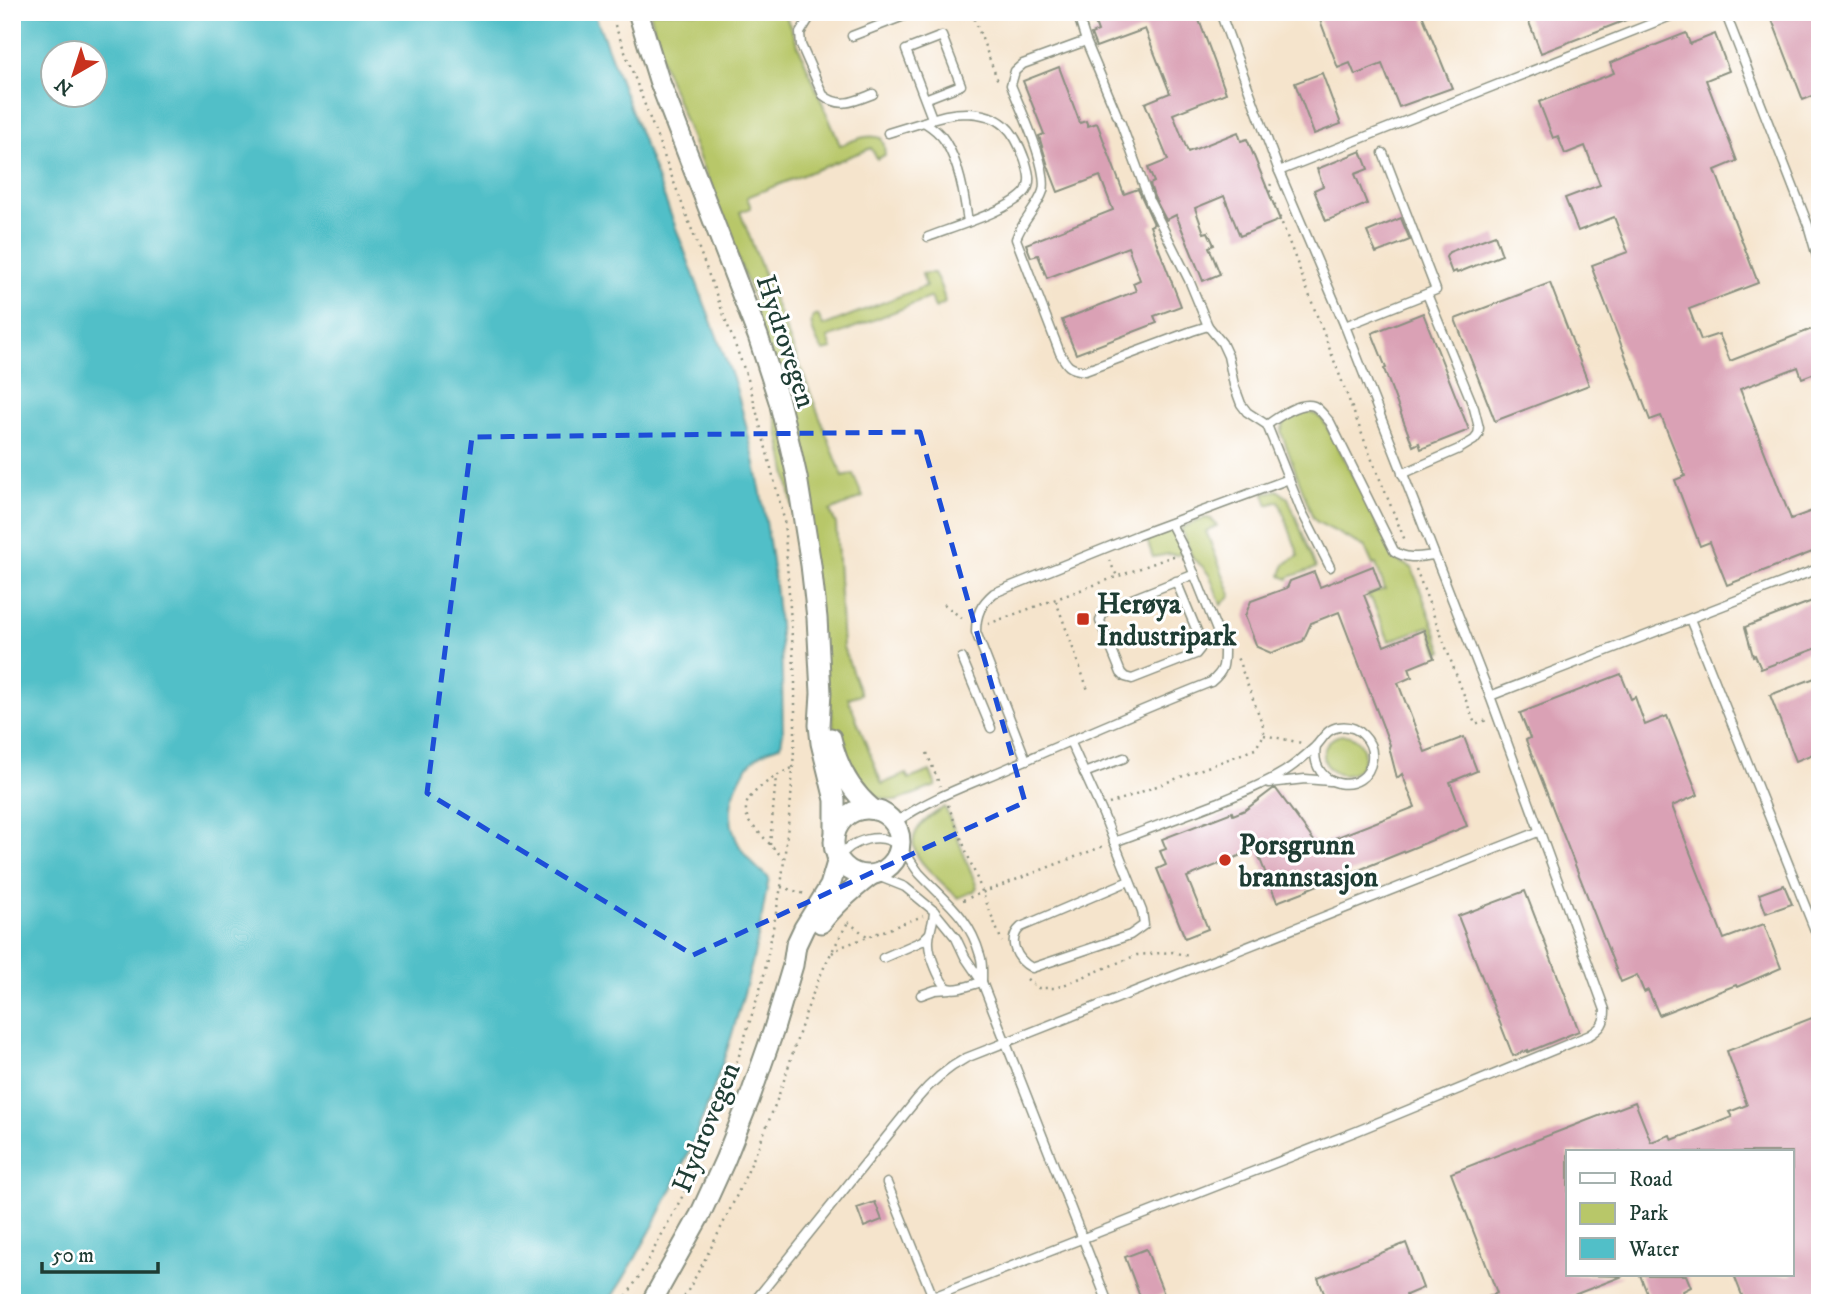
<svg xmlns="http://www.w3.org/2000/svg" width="1832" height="1315" font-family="'IM FELL DW Pica',serif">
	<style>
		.green { fill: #b8c769; stroke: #6c824e; stroke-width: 2 }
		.water { fill: #51bfc8; stroke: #387e7e; stroke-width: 2; fill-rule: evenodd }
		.building { fill: #daa1b5 }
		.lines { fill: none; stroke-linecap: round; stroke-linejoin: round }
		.service-casing { stroke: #8a9080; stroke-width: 11 }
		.tertiary-casing { stroke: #8a9080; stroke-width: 23 }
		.path { stroke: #8a9080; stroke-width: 2.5; stroke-dasharray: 2 5; stroke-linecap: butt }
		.service { stroke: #fff; stroke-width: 8 }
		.tertiary { stroke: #fff; stroke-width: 19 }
		.marked { fill: none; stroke: #1d4ed8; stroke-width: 5; stroke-dasharray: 14 9; stroke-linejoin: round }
		.poi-dot { fill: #c8321e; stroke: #fff; stroke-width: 2.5 }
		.labels { text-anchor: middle; stroke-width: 6; stroke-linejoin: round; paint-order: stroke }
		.street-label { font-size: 28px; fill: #1f3d34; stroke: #fff }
		.poi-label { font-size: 28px; font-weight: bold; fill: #1f3d34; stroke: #fff; text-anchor: start }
	</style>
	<rect width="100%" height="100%" fill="#fff"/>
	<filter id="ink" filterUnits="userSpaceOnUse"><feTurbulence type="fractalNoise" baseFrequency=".0143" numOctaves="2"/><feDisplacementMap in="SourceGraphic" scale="14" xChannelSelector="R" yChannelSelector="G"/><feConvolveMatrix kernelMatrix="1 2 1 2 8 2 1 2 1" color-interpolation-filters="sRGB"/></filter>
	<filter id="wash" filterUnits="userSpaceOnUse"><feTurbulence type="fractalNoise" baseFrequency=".00686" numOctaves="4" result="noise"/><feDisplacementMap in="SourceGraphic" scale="28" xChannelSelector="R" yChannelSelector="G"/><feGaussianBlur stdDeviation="1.57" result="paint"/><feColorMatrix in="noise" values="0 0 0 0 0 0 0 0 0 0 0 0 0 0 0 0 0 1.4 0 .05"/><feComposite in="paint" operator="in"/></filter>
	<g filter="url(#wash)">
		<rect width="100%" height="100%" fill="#f5e4cc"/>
		<!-- green -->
		<g class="green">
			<path d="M650 12H784L840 145C852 141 868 133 881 138L884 145 885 155 877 159 871 148 747 197 751 208 740 212 843 477 853 474 863 497 830 511 836 524 843 647 861 694 848 698 882 784 906 774 909 779 930 771 936 786 896 801 871 796 856 784 835 733 829 697 753 298 663 64Z"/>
			<path d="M927 273H934C939 281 944 294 945 303L935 308 931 297 828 338 832 349 823 351C819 346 807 324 813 317 814 316 816 316 818 315L823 326 926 286 922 274Z"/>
			<path d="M1305 412 1315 414 1323 420 1342 454 1394 559 1412 568 1443 651 1439 652 1429 626 1389 641 1371 598 1369 599 1367 595 1385 589 1376 564 1373 565 1365 547 1317 522 1313 518 1281 432 1284 423Z"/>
			<path d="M1277 490 1288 498 1316 568 1289 577 1288 579 1281 576C1284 562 1287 562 1299 556L1279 501 1268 505 1264 494Z"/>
			<path d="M1205 518 1211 519 1217 526 1206 531 1231 595 1221 605 1210 576 1202 566 1193 559 1181 528Z"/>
			<path d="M1175 529 1182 551 1178 555 1169 554 1153 557 1147 540Z"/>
			<circle cx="1344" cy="755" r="20"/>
			<path d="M945 807 977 887 974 891 958 898C926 866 883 841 945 807Z"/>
		</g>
		<!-- water -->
		<path class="water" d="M12 12H594L735 384C758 464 772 543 779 625 783 660 782 697 783 732L781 745C774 748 767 750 761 754 752 760 744 770 740 779 719 819 736 853 769 878 763 907 759 938 751 967 721 1085 675 1200 608 1303H12ZM52 52H94V94H52Z"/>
		<g id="blocks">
			<!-- building -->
			<g class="building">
				<path d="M1091 12H1196L1226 93 1173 114 1188 152 1238 132 1241 141 1247 139 1280 220 1240 236 1224 196 1195 208 1204 233 1208 232 1214 245 1209 247 1220 274 1203 281 1176 215 1166 220 1154 197 1150 184 1154 182 1148 168 1168 160 1145 103 1170 93 1145 29 1096 47 1091 34 1098 31Z"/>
				<path d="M1317 12H1421L1452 88 1399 107 1382 64 1355 75 1350 63 1338 68Z"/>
				<path d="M1525 12H1643L1644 13 1541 53Z"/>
				<path d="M1769 12H1820V93L1803 100Z"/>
				<path d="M1686 33 1690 44 1715 34 1729 71 1706 80 1737 161 1715 170 1758 283 1689 309 1701 340 1719 334 1730 361 1812 329 1820 350V371L1802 378 1798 367 1740 389 1791 519 1820 508V549L1727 585 1710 542 1700 546 1675 480 1685 476 1661 416 1650 420 1593 271 1594 270 1592 265 1628 252 1614 217 1578 231 1565 198 1600 185 1585 146 1565 154 1558 136 1553 138 1539 102 1614 73 1610 63Z"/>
				<path d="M1059 67 1080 123 1086 121 1088 126 1097 123 1124 194 1138 189 1154 224 1150 226 1181 306 1154 316 1157 323 1076 354 1062 320 1136 291 1133 283 1140 280 1128 247 1047 278 1038 255 1031 257 1026 244 1113 210 1100 176 1058 192 1048 166 1039 136 1044 134 1023 81Z"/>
				<path d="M1322 73 1341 124 1314 134 1295 83Z"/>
				<path d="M1361 151 1368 169 1355 174 1367 204 1326 221 1314 190 1323 186 1317 169Z"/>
				<path d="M1401 218 1410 240 1376 253 1367 232Z"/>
				<path d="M1495 235 1502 255 1457 273 1456 271 1452 273 1446 257 1449 252Z"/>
				<path d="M1550 283 1589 385 1495 421 1455 319Z"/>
				<path d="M1423 313 1469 430 1421 449 1419 443 1413 446 1384 369 1386 368 1372 333Z"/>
				<path d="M1373 566 1381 588 1364 595 1384 646 1424 630 1434 658 1409 668 1412 677 1398 683 1425 752 1464 737 1477 771 1450 782 1467 826 1354 872 1353 871 1308 889V890L1277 902 1256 849 1187 877 1208 929 1185 938 1157 869 1166 865 1160 851 1166 849 1162 839 1232 812 1233 815 1245 810 1273 789H1276L1317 845 1415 807 1402 774 1397 778 1389 747 1390 745 1339 612 1311 623 1303 641 1271 653 1257 647 1245 616 1251 601 1287 588 1290 581 1314 572 1320 587Z"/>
				<path d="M1820 598V647L1761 669 1755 655 1753 656 1745 627Z"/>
				<path d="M1621 674 1631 699 1635 697 1645 725 1667 716 1698 795 1672 806 1724 939 1764 924 1781 968 1737 987 1736 985 1659 1015 1648 990 1644 992 1637 975 1621 982 1526 740 1530 738 1520 713Z"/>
				<path d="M1820 676V751L1796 761 1770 695Z"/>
				<path d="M1784 885 1792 904 1766 913 1759 894Z"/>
				<path d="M1525 891 1579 1031 1528 1052V1050L1513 1056 1458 916Z"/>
				<path d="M1817 1016 1820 1024V1303H1745L1734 1275H1792V1152H1568V1275L1623 1276 1553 1303H1475L1497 1293 1451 1173 1635 1102 1651 1142 1670 1135 1672 1140 1732 1117 1729 1112 1747 1105 1727 1051Z"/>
				<path d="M875 1202 882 1220 864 1227 857 1208Z"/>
				<path d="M1406 1243 1423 1288 1406 1295 1409 1303H1328L1318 1278Z"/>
				<path d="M1146 1249 1164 1294 1142 1302 1125 1257Z"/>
				<path d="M1640 1275H1686L1691 1287 1683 1291 1687 1303H1651Z"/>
			</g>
		</g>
	</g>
	<g filter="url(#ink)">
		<use href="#blocks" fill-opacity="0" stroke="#8a9080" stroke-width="2"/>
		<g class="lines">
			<defs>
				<g id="service">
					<path d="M813 12 800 33 801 45 823 95C840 109 855 101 873 94"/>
					<path d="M1077 12 1086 41 1117 115"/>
					<path d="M1220 12 1279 171 1345 326 1490 696 1820 568"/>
					<path d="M1725 12 1808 225 1820 267"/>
					<path d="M852 36 914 12"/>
					<path d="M1086 41 1023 64 1015 71 1011 85C1020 108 1049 168 1043 191 1038 207 1022 221 1016 239L1060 353C1067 366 1069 369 1085 371L1192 331 1208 326 1222 343 1228 356 1234 385 1241 404 1247 412 1267 425 1301 510 1330 567"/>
					<path d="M925 99 961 85 942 36 906 50 932 118"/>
					<path d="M1120 121 1148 197"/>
					<path d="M924 122C938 116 952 113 967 113 1001 114 1014 129 1025 160 1028 170 1032 181 1026 191 1012 210 951 228 928 237"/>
					<path d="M888 133 924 122C932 127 940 133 945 141 960 165 964 195 968 222"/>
					<path d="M1279 171 1681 12"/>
					<path d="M1150 202 1189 280 1208 326"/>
					<path d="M1345 326 1436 290 1383 153"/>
					<path d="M1267 425C1278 417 1300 401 1314 406 1320 409 1325 417 1330 422L1394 551C1407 560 1419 557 1434 555"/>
					<path d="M1402 474 1459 449 1474 440 1478 435 1479 428 1474 408 1427 294"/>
					<path d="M1176 581 1202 643 1200 649 1196 654 1132 679 1125 677 1121 673 1100 621 1104 610 1195 574"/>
					<path d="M1690 619 1820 943"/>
					<path d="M962 658 991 728"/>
					<path d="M1070 741 1103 814 1142 911 1144 925 1130 935 1032 968C1017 960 1006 940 1021 927L1129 881"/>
					<path d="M1026 760 976 632C976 614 981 604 994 593L1138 535 1289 479"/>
					<path d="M1084 773 1124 758"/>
					<path d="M1269 783 1305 779 1330 781"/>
					<path d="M895 823C929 798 971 784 1010 767 1077 738 1143 709 1211 682 1225 670 1224 665 1224 648L1185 551 1171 524"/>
					<path d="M1114 842C1147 830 1180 817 1214 804 1237 795 1261 786 1282 773 1294 766 1305 756 1315 747 1323 739 1326 729 1339 727 1358 724 1374 741 1372 759 1367 798 1308 789 1316 746"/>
					<path d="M838 859C851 840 881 830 900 847 907 854 913 865 919 873 945 901 969 916 980 955 983 963 982 973 982 982"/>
					<path d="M875 875 905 887 934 911 956 938 965 957 982 982 1108 1303"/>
					<path d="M934 911C934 923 928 933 929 944 929 953 940 985 949 988 958 991 973 984 982 982"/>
					<path d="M883 958 922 941 930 933"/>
					<path d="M921 995 935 990 950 989"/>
					<path d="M887 1183 933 1297 918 1303"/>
					<path d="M753 1303 917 1099C931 1082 946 1069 966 1058L1538 832"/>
					<path d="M936 1303 933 1297 1357 1131 1590 1035C1601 1028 1605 1023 1605 1010L1490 696"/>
				</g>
				<g id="tertiary">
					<path d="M638 12 659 80 758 336 779 401 790 446 797 477 811 565 817 618 821 693 819 725 821 743 835 800V831"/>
					<path d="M831 738C837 766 849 789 871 808"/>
					<circle cx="867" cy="842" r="33"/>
					<path d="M821 923C835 904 852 890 870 876"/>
					<path d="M651 1303 700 1215 725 1160 749 1100 773 1032 793 965 796 945 804 928 830 886 838 859"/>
				</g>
			</defs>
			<!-- service casing -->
			<use href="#service" class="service-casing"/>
			<!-- tertiary casing -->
			<use href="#tertiary" class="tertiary-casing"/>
			<!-- path -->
			<g class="path">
				<path d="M610 12 749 382 784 519 795 682V733L791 799 781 887 763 980 735 1068 696 1166 682 1197 640 1275 622 1303"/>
				<path d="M972 12 999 84"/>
				<path d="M1271 184 1269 189 1368 450 1406 543"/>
				<path d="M1109 560 1117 576"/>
				<path d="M1416 569 1475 724 1487 720"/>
				<path d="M1056 601 1088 690"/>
				<path d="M944 604 960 617 965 619"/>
				<path d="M988 624 1176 555"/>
				<path d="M1264 735 1302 743"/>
				<path d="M927 753 940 786"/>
				<path d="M1109 804 1255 749 1264 735V728L1237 657"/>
				<path d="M948 805 1002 942"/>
				<path d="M770 845 776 776"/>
				<path d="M784 859 749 822C746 815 744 806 749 799 756 788 780 772 793 768"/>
				<path d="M781 887 805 894"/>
				<path d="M963 900 1104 846"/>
				<path d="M848 922 868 937"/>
				<path d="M832 953 841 947 923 916"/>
				<path d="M1027 979 1038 988H1056L1137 955 1173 952 1188 956"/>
				<path d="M681 1303C717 1239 749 1174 775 1105 791 1064 801 1020 819 979 827 959 838 941 848 922"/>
			</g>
			<!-- service -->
			<use href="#service" class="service"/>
			<!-- tertiary -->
			<use href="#tertiary" class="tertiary"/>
		</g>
	</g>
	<!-- marked area -->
	<path class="marked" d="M920 432 1025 802 693 955 427 793 472 437Z"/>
	<!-- markers -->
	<g class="poi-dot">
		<rect x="1076" y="612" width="14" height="14" rx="3.5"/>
		<circle cx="1225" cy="860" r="7"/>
	</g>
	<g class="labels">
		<!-- street labels -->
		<g class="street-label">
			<text transform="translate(787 341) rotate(72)" y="10">Hydrovegen</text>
			<text transform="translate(705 1127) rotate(-68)" y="10">Hydrovegen</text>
		</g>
		<!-- poi labels -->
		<g class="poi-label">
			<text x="1097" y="613">Herøya<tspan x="1097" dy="32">Industripark</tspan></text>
			<text x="1239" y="854">Porsgrunn<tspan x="1239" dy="32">brannstasjon</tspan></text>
		</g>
	</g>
	<!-- margin -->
	<rect width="1832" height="1315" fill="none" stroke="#fff" stroke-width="42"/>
	<!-- legend -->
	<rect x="1566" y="1150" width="228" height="126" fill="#ffffff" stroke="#a5b1ae" stroke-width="2"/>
	<rect x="1580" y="1173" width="35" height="10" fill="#ffffff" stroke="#a5b1ae" stroke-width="2"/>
	<text x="1629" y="1186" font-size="21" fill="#1f3d34">Road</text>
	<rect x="1580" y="1203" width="35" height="21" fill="#b8c769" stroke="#a5b1ae" stroke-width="2"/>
	<text x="1629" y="1220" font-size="21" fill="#1f3d34">Park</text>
	<rect x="1580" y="1238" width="35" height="21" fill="#51bfc8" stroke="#a5b1ae" stroke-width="2"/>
	<text x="1629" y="1256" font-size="21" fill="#1f3d34">Water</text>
	<!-- north arrow -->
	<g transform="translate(74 74) rotate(219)"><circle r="33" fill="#ffffff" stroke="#a5b1ae" stroke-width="2"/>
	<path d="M0-5L12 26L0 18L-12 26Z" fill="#c8321e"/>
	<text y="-10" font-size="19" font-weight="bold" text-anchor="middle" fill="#1f3d34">N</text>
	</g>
	<!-- scale -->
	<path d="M42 1262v10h116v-10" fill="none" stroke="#1f3d34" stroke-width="3.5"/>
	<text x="52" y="1262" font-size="21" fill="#1f3d34" stroke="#ffffff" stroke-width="5" paint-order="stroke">50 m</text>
</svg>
